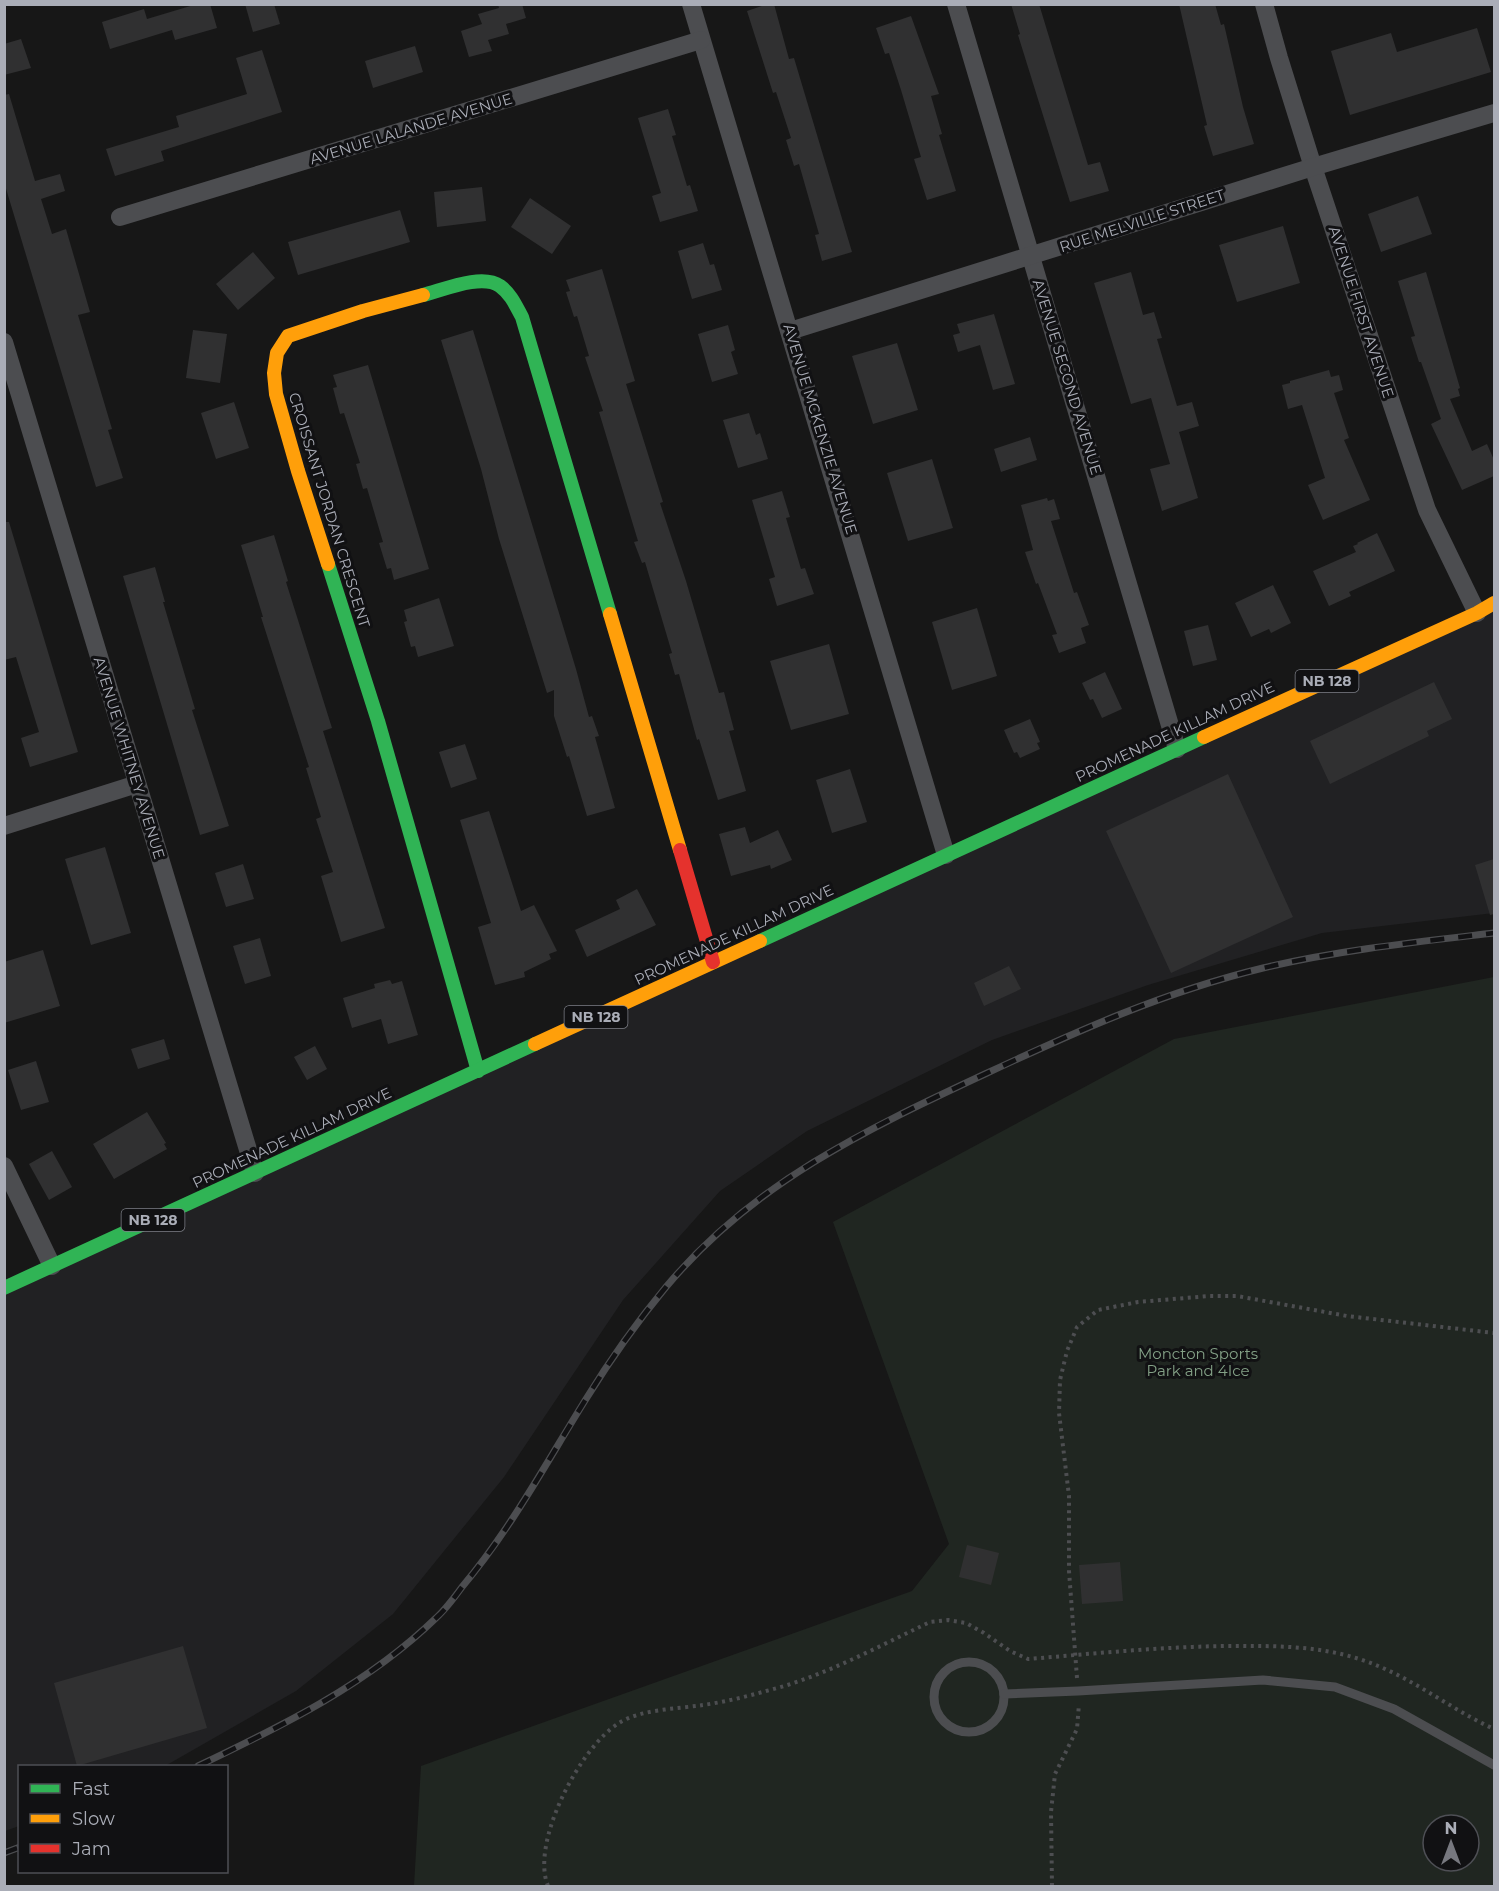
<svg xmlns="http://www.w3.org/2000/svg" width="1499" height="1891" font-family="Montserrat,sans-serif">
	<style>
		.built { fill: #212123 }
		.green { fill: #202621; fill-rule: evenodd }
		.building { fill: #303031 }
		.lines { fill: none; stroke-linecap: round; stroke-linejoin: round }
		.path { stroke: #4d4e51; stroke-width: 4; stroke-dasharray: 3 4.5; stroke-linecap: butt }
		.lane { stroke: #4c4d50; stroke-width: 9 }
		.street { stroke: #4c4d50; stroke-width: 18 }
		.fast { stroke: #30b455; stroke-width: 14 }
		.slow { stroke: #ff9f0a; stroke-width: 14 }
		.jam { stroke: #e5322d; stroke-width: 14 }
		.rail-casing { stroke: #4c4d50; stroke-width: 7 }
		.rail { stroke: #111113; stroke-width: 4.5; stroke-dasharray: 14; stroke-linecap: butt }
		.labels { text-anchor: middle; stroke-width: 6; stroke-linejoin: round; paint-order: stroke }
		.shield { fill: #111113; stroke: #7c7e86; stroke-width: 1.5 }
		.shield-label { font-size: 14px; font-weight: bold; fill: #aaadb7 }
		.street-label { font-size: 15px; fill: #aaadb7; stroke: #111113 }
		.park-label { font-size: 15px; fill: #83a086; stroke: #111113 }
	</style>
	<rect width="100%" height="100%" fill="#171717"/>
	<!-- built -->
	<path class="built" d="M1494 598V913L1322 933 1148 985 992 1040 807 1131 720 1191 623 1300 504 1477 393 1614 296 1691 165 1766H20L19 1826 5 1831 4 1293Z"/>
	<!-- green -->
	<path class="green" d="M1494 977V1886H414L421 1766 912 1591 949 1544 833 1222 1174 1039ZM1433 1825H1469V1861H1433Z"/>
	<!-- building -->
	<g class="building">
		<path d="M197 4H210L217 28 175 40 172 30 110 49 102 22 144 9 147 19Z"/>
		<path d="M245 4H274L280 24 253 32Z"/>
		<path d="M498 4H522L526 18 506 24 509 34 488 40 492 51 469 57 461 31 482 24 478 14 499 8Z"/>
		<path d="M768 4H774L789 59 794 58 852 252 822 261 815 235 819 234 799 164 794 166 786 140 791 138 776 92 773 93 747 11Z"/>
		<path d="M1011 4H1039L1088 165 1100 162 1109 191 1070 202 1018 35 1020 34Z"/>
		<path d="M1179 4H1215L1221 25 1224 24 1243 107 1254 144 1213 156 1204 126 1207 125Z"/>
		<path d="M911 16 939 94 931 96 942 134 939 135 956 191 927 200 914 159 921 157 901 90 889 53 885 54 876 28Z"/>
		<path d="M1477 28 1491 72 1350 115 1331 51 1391 33 1397 52Z"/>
		<path d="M21 39 31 68 4 75V44Z"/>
		<path d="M415 46 423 72 373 88 365 61Z"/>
		<path d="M262 50 282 112 161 151 164 161 115 176 106 149 179 127 176 116 247 94 236 58Z"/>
		<path d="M9 94 35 181 60 174 65 191 41 199 52 234 66 229 90 312 78 315 112 429 108 430 123 478 96 487 4 182V95Z"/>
		<path d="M668 109 676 135 672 136 687 186 690 185 698 211 660 222 652 196 661 193 638 118Z"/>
		<path d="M482 187 486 221 437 227 434 192Z"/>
		<path d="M1418 196 1432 234 1381 252 1368 214Z"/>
		<path d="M530 198 571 226 552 254 511 227Z"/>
		<path d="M400 210 410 242 298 275 288 242Z"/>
		<path d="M1283 226 1300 283 1237 302 1219 245Z"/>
		<path d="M703 243 710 265 714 264 722 290 692 299 678 251Z"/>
		<path d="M253 252 275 278 238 310 216 284Z"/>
		<path d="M602 269 635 381 626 384 663 502 660 503 686 581 719 693 724 692 734 730 729 731 746 791 718 800 699 739 697 740 679 674 675 675 669 654 672 653 645 562 642 563 634 542 638 541 599 412 603 411 585 357 589 356 577 316 574 317 566 292 570 291 566 280Z"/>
		<path d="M1131 272 1143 315 1154 312 1162 338 1157 339 1177 406 1192 402 1199 426 1179 432 1198 498 1162 511 1150 469 1170 464 1151 398 1131 404 1094 283Z"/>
		<path d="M1426 272 1460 388 1458 389 1460 396 1450 399 1472 451 1487 444 1494 460V476L1462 490 1431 424 1441 419 1421 362H1419L1411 337 1415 336 1398 281Z"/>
		<path d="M994 314 1015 384 993 390 980 345 958 352 953 335 960 333 957 324Z"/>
		<path d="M728 325 735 350 731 352 738 374 712 382 698 334Z"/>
		<path d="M193 330 227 334 220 383 186 378Z"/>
		<path d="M473 330 576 669 589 717 592 716 599 736 595 737 615 808 587 816 569 756 567 757 554 716V690L547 693 499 539 481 469 441 340Z"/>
		<path d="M897 343 918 410 873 424 852 356Z"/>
		<path d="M368 365 429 569 394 580 391 568 387 569 379 543 383 542 367 488 363 489 356 464 360 463 344 413 340 414 333 388 337 387 333 375Z"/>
		<path d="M1329 370 1331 377 1339 375 1343 390 1334 393 1349 438 1344 440 1370 500 1323 520 1308 485 1325 478 1302 405 1288 409 1282 385 1290 383V381Z"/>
		<path d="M234 402 249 448 216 459 201 413Z"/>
		<path d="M749 413 756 435 760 433 768 459 738 468 723 420Z"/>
		<path d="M1030 437 1037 460 1001 472 994 449Z"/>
		<path d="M932 459 953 528 908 541 887 473Z"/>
		<path d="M782 491 790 517 786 518 801 569 805 568 814 594 777 606 769 579 775 577 752 500Z"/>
		<path d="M1047 498 1048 501 1054 499 1060 519 1051 521 1074 593 1077 592 1089 625 1081 628 1086 643 1059 653 1052 635 1057 634 1038 583 1036 584 1025 552 1033 550 1021 505Z"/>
		<path d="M4 522H9L78 752 30 767 21 738 39 732 16 657 4 660Z"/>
		<path d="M1377 533 1395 571 1349 592 1351 596 1329 606 1313 571 1356 552 1353 546 1358 544 1357 543Z"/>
		<path d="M274 535 288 581 286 582 332 728 323 731 385 928 341 942 321 876 333 872 316 819 321 817 306 768 309 767 261 617H263L241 545Z"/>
		<path d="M155 567 165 602H163L195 709 192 710 229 826 200 835 123 576Z"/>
		<path d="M1273 585 1291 623 1271 633 1269 629 1251 637 1235 603Z"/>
		<path d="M439 598 454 646 418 657 415 646 411 647 404 622 407 621 404 610Z"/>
		<path d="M977 608 997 676 952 690 932 622Z"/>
		<path d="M1208 625 1217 660 1193 666 1184 631Z"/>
		<path d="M829 644 849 714 791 730 770 661Z"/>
		<path d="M1105 672 1122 709 1102 718 1093 699 1090 700 1082 683Z"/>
		<path d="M1434 682 1452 719 1427 731 1429 736 1330 784 1310 741Z"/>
		<path d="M1030 719 1040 742 1037 743 1040 749 1020 758 1017 752 1014 753 1004 730Z"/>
		<path d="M465 744 477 779 451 788 439 752Z"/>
		<path d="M850 769 867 822 832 833 816 780Z"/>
		<path d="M1228 774 1293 917 1171 973 1106 831Z"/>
		<path d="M489 811 521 911 534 905 557 951 549 954 551 959 524 972 525 977 495 985 478 927 491 923 460 820Z"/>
		<path d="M745 827 750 843 778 830 792 860 771 869 770 865 731 876 719 834Z"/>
		<path d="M105 847 131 933 91 945 65 859Z"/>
		<path d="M1494 859V914L1490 915 1475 865Z"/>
		<path d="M243 864 254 899 226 907 215 873Z"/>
		<path d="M637 889 656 925 587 957 575 930 620 909 616 900Z"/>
		<path d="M260 938 271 976 245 984 233 946Z"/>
		<path d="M43 950 60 1006 4 1023V962Z"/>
		<path d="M1009 966 1021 989 984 1006 974 983Z"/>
		<path d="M390 980 392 984 402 981 418 1035 388 1044 381 1019 352 1028 343 998 375 988 374 984Z"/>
		<path d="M164 1039 170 1059 138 1069 131 1049Z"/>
		<path d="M315 1046 327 1069 307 1080 294 1057Z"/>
		<path d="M36 1061 49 1102 21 1110 8 1070Z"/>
		<path d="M147 1112 166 1143 164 1144 167 1149 114 1179 93 1144Z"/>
		<path d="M52 1151 72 1187 49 1200 29 1164Z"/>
		<path d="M967 1545 999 1553 991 1585 959 1577Z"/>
		<path d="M1120 1562 1123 1601 1082 1604 1079 1565Z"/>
		<path d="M183 1646 207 1728 77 1766 54 1683Z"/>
	</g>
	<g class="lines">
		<!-- path -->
		<g class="path">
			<path d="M1077 1678 1069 1571V1496L1059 1413 1060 1380 1067 1351 1077 1327 1098 1310 1138 1302 1210 1296H1237L1347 1316 1494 1333"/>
			<path d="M548 1886C530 1843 580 1747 619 1723 641 1709 677 1709 703 1705 724 1702 745 1697 766 1691 823 1677 877 1647 930 1622L948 1620 966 1623 984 1633 1010 1651 1028 1659C1102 1653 1177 1645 1252 1646 1289 1646 1329 1648 1365 1661 1412 1677 1450 1709 1494 1729"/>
			<path d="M1052 1886 1051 1812 1055 1774 1077 1729 1079 1704"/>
		</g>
		<!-- lane -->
		<g class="lane">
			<circle cx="969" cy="1697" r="35"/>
			<path d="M1004 1694 1078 1691 1263 1680 1335 1687 1394 1709 1494 1765"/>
		</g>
		<!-- street -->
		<g class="street">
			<path d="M691 4 946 855"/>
			<path d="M956 4 1177 749"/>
			<path d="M1264 4 1279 58 1313 167 1427 510 1477 613"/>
			<path d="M120 217 701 40"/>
			<path d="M790 331 1313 167 1494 113"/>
			<path d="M4 342 255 1173"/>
			<path d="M4 826 137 784"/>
			<path d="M4 1166 52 1266"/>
		</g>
		<!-- fast -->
		<g class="fast">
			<path d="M423 295C443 290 482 273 500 286 511 294 516 306 522 317L610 614"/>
			<path d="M328 564 378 721 478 1071"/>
			<path d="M760 941 1204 737"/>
			<path d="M4 1288 535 1044"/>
		</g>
		<!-- slow -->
		<g class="slow">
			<path d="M328 564 298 471 276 394 274 373 277 353 288 336 363 311 423 295"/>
			<path d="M610 614 680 850"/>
			<path d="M1204 737 1477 613 1494 603"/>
			<path d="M535 1044 760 941"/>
		</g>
		<!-- jam -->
		<path class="jam" d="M680 850 713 962"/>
		<defs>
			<g id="rail">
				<path d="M198 1766C282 1726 368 1684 436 1618 446 1609 454 1598 462 1587 511 1529 546 1463 586 1399 610 1360 637 1322 666 1287 753 1183 865 1130 985 1074 1077 1031 1164 992 1263 968 1339 950 1417 942 1494 933"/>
				<path d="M4 1853 20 1847"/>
			</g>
		</defs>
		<!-- rail casing -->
		<use href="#rail" class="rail-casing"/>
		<!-- rail -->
		<use href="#rail" class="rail"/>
	</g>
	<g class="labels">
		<!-- shield labels -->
		<g class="shield">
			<rect x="1295.5" y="670" width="63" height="22" rx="4.5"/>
			<rect x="564.5" y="1006" width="63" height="22" rx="4.5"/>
			<rect x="121.5" y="1209" width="63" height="22" rx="4.5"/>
		</g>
		<g class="shield-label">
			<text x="1327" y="686">NB 128</text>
			<text x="596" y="1022">NB 128</text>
			<text x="153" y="1225">NB 128</text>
		</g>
		<!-- street labels -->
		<g class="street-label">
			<text transform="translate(411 129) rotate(-17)" y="5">AVENUE LALANDE AVENUE</text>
			<text transform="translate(1142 221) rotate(-18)" y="5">RUE MELVILLE STREET</text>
			<text transform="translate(1361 312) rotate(72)" y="5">AVENUE FIRST AVENUE</text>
			<text transform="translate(1067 377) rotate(73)" y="5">AVENUE SECOND AVENUE</text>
			<text transform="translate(820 429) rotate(73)" y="5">AVENUE MCKENZIE AVENUE</text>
			<text transform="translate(329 510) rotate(73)" y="5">CROISSANT JORDAN CRESCENT</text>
			<text transform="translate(1175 732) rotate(-25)" y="5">PROMENADE KILLAM DRIVE</text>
			<text transform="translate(129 758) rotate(73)" y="5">AVENUE WHITNEY AVENUE</text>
			<text transform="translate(734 935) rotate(-25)" y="5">PROMENADE KILLAM DRIVE</text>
			<text transform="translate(292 1138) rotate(-25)" y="5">PROMENADE KILLAM DRIVE</text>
		</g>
		<!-- park labels -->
		<g class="park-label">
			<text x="1198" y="1359">Moncton Sports<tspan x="1198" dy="17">Park and 4Ice</tspan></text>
		</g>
	</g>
	<!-- border -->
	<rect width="1499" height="1891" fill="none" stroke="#aaadb7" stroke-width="12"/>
	<!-- legend -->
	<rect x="18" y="1765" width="210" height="108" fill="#111113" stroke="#4e4f55" stroke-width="1.5"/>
	<rect x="30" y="1784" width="30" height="9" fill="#30b455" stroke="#4e4f55" stroke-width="1.5"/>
	<text x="72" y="1795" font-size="18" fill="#aaadb7">Fast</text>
	<rect x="30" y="1814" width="30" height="9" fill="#ff9f0a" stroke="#4e4f55" stroke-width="1.5"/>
	<text x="72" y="1825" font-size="18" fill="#aaadb7">Slow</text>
	<rect x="30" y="1844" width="30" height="9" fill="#e5322d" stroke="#4e4f55" stroke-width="1.5"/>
	<text x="72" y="1855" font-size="18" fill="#aaadb7">Jam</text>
	<!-- north arrow -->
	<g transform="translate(1451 1843)"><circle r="28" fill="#111113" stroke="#4e4f55" stroke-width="1.5"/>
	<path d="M0-4.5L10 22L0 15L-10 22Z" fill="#77787f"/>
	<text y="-9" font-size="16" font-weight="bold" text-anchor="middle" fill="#aaadb7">N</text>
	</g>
</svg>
